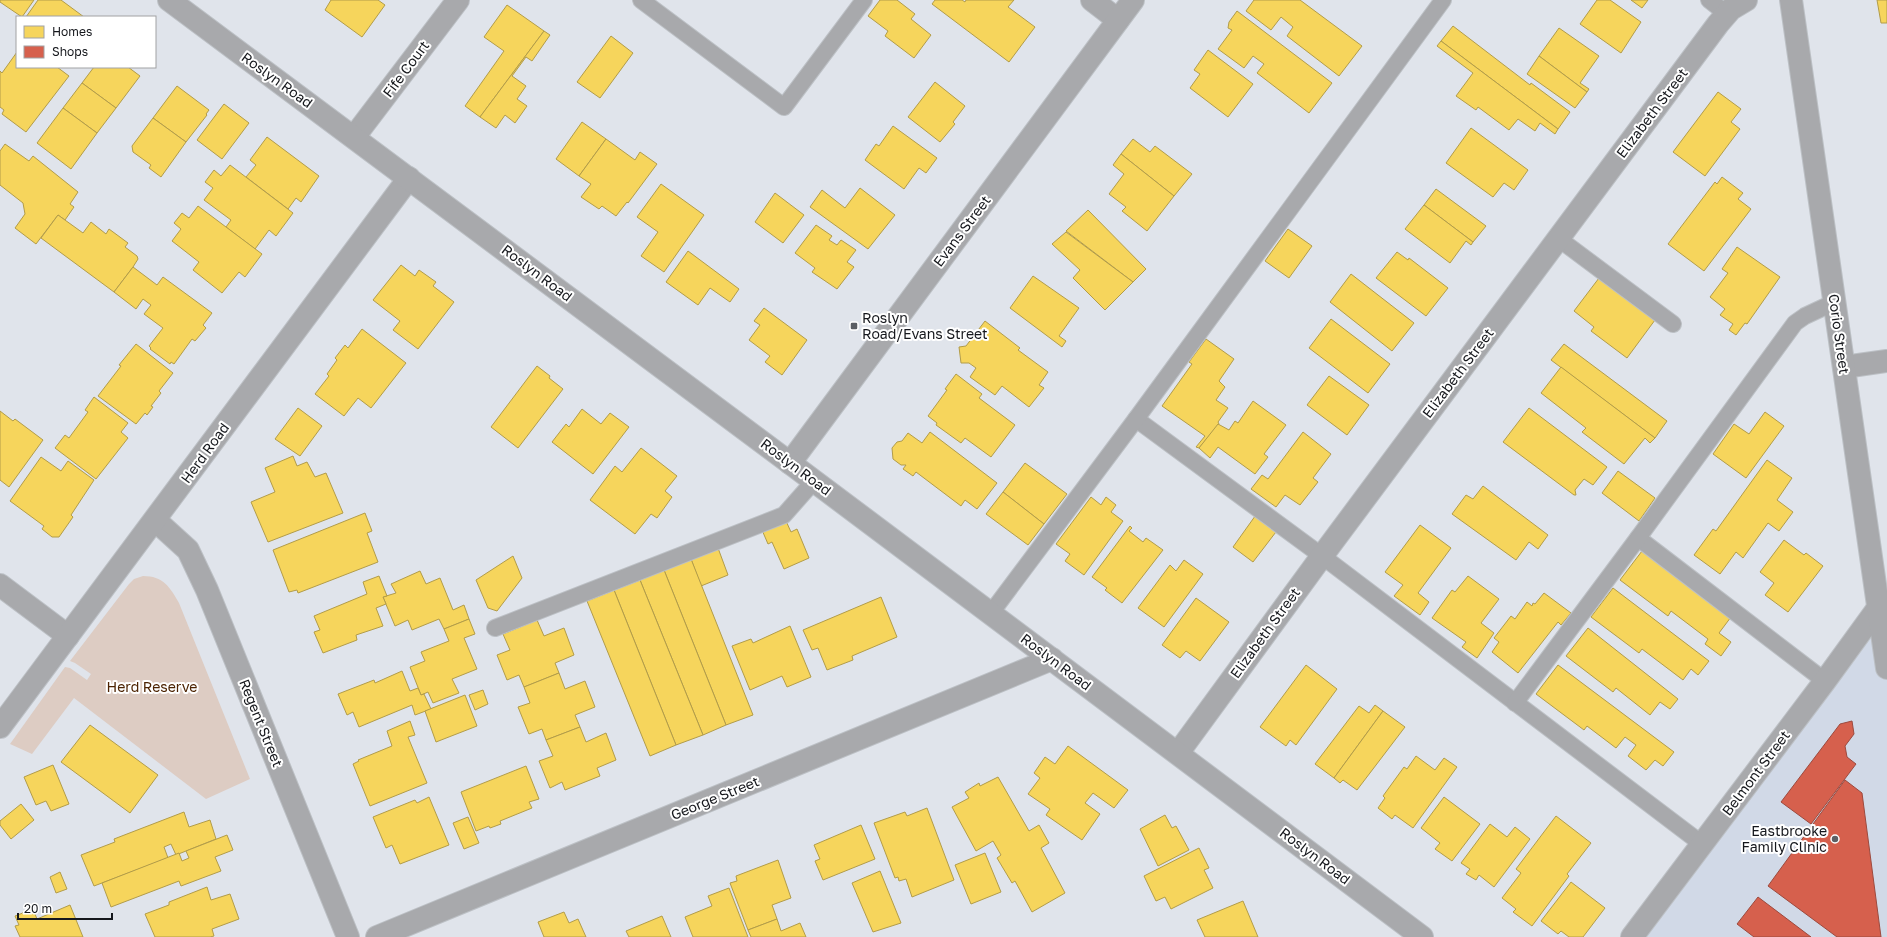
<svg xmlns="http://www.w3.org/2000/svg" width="1887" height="937" font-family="'Golos Text',sans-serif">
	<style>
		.built { fill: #d1d9e7 }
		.green { fill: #ddccc3 }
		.homes { fill: #f6d55c; stroke: #b29c49 }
		.shops { fill: #d6604d; stroke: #9c4a3e }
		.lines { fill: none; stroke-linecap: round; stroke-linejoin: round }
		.service-casing { stroke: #bcc0c5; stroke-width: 18 }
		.minor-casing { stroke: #bcc0c5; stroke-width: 24 }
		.tertiary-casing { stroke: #bcc0c5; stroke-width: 24 }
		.service { stroke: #a8a9ac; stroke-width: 16 }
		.minor { stroke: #a8a9ac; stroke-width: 22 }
		.tertiary { stroke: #a8a9ac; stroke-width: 22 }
		.poi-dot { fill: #5c5f64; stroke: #fff; stroke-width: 1.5 }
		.labels { text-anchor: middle; stroke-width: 4; stroke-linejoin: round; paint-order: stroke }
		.street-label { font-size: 14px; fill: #15171c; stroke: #fff }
		.poi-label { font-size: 14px; fill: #15171c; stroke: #fff; text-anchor: start }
		.park-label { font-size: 14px; fill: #4c2302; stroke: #fff }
	</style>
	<rect width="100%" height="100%" fill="#e0e4eb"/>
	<!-- built -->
	<path class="built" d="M1878 608 1887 668V937H1631Z"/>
	<!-- green -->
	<path class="green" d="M143 576C163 576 170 587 179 603L250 779 206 799 74 698 32 754 10 744 65 667 70 668 87 680 91 674 75 663 70 661 129 584 134 579Z"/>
	<!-- homes -->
	<g class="homes">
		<path d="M0 0H34L22 17 0 2Z"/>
		<path d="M38 0H61L84 17H26Z"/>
		<path d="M331 0H378L385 5 362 37 325 10Z"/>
		<path d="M880 0H897L915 14 911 19 931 35 914 58 885 36 888 31 868 16Z"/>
		<path d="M935 0H962L965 2 966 0H1014L1008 7 1035 27 1009 62 932 4Z"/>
		<path d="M1254 0H1300L1362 46 1339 76 1287 36 1293 27 1281 17 1271 30 1246 11Z"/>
		<path d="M1597 0H1610L1641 22 1621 53 1580 24Z"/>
		<path d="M1631 0H1648L1642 8Z"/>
		<path d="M1877 0H1887V23H1881Z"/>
		<path d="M507 5 544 31 480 117 465 106 504 51 484 37Z"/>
		<path d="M1237 11 1332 83 1309 113 1257 73 1264 64 1253 56 1244 68 1218 49 1232 30 1228 28 1229 22Z"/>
		<path d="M1453 26 1530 85 1531 83 1570 112 1558 129 1441 41Z"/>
		<path d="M1559 28 1599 56 1580 83 1589 89 1587 92 1539 56Z"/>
		<path d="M544 31 550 35 532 61 526 57 512 76 526 86 517 99 527 106 515 123 505 115 496 128 480 117Z"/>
		<path d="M611 36 633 53 600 98 577 82Z"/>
		<path d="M1441 41 1558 129 1555 134 1540 123 1535 131 1518 119 1509 130 1478 107 1476 110 1456 96 1473 73 1437 46Z"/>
		<path d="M1208 50 1253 84 1228 117 1190 88 1200 74 1194 70Z"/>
		<path d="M17 52V67H57L69 76 26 132 2 114 4 110 0 107V71L2 73Z"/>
		<path d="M1539 56 1587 92 1575 108 1527 74Z"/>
		<path d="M94 67H128L140 76 116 108 82 83Z"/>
		<path d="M935 82 965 106 953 122 955 124 940 142 908 117Z"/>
		<path d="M82 83 116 108 97 133 63 108Z"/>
		<path d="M177 86 209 110 206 114 207 115 186 142 153 118Z"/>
		<path d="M1718 92 1741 109 1731 122 1740 129 1705 176 1673 152Z"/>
		<path d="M224 104 249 123 222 159 197 140Z"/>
		<path d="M63 108 97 133 71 169 37 143Z"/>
		<path d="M153 118 186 142 161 177 149 168 151 165 133 152 132 146Z"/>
		<path d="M582 122 606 139 579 176 556 159Z"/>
		<path d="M893 126 937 158 926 173 919 168 904 189 865 160 876 144 879 146Z"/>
		<path d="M1471 128 1528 170 1514 190 1504 183 1493 197 1446 163Z"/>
		<path d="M267 137 319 176 301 202 296 198 288 209 246 177 256 165 250 160Z"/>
		<path d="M606 139 635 160 640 152 657 164 628 203 627 202 616 216 602 206 599 209 581 197 591 184 579 176Z"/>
		<path d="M1133 139 1150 152 1155 146 1192 174 1174 196 1121 154Z"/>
		<path d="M5 144 29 161 33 156 78 192 70 204 74 207 65 220 58 215 36 244 15 228 25 214 23 203 0 185V151Z"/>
		<path d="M1121 154 1174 196 1147 231 1122 211 1126 207 1109 194 1124 174 1113 165Z"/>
		<path d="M230 165 293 213 276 236 269 230 255 249 226 227 231 220 204 200 213 188 205 182 214 170 221 176Z"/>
		<path d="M1722 177 1743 193 1738 199 1751 209 1704 271 1668 244 1715 182 1717 184Z"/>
		<path d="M661 184 704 215 664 272 641 256 658 232 637 217Z"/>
		<path d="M860 188 895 215 868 249 810 207 822 190 845 208Z"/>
		<path d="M1436 189 1486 226 1473 242 1424 205Z"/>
		<path d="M775 193 804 215 783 243 755 222Z"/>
		<path d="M1424 205 1473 242 1471 245 1466 241 1450 263 1405 229Z"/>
		<path d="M198 206 262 254 245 277 239 272 222 293 193 270 199 262 172 241 181 229 174 223 182 213 189 218Z"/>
		<path d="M1088 210 1146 269 1133 282 1066 231Z"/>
		<path d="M58 215 83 233 91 222 106 234 109 229 128 243 125 247 137 256 138 259 133 267 114 292 41 238Z"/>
		<path d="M816 225 832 236 829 240 837 245 841 240 856 250 847 262 854 267 837 289 812 272 815 268 795 253Z"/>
		<path d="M1288 229 1312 246 1289 278 1265 261Z"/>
		<path d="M1066 232 1133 282 1105 310 1073 278 1080 270 1052 244Z"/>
		<path d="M1737 247 1780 277 1747 324 1745 323 1736 335 1729 330 1733 324 1720 315 1725 309 1710 297 1728 273 1722 269Z"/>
		<path d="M688 251 739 289 730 302 710 288 698 305 666 282Z"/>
		<path d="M1397 252 1408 260 1409 258 1448 288 1426 316 1376 278Z"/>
		<path d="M401 265 415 276 419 270 436 282 433 286 454 302 418 349 393 330 400 321 373 300Z"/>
		<path d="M133 267 157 285 163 277 212 313 203 325 206 328 195 341 192 339 174 364 171 362 170 364 150 349 151 348 149 346 163 328 144 314 151 305 143 299 136 309 114 292Z"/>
		<path d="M1351 274 1414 323 1392 351 1330 302Z"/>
		<path d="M1033 276 1079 308 1059 336 1066 341 1062 347 1010 308Z"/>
		<path d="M1599 278 1655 320 1627 358 1591 331 1594 327 1574 311Z"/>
		<path d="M764 308 807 340 782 375 765 362 770 356 749 340 760 325 754 321Z"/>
		<path d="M1331 319 1390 364 1368 393 1309 348Z"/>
		<path d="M985 321 1020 348 1018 350 1048 372 1039 385 1044 388 1029 407 1002 386 995 395 970 377 976 368 969 363H961L959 347 966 346Z"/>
		<path d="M362 329 406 363 371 408 358 398 344 416 315 394 329 376 327 374 337 360 335 358 345 345 348 348Z"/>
		<path d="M1206 339 1234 359 1219 381 1225 387 1216 400 1228 408 1218 422 1219 424 1199 448 1196 447 1205 436 1162 406 1192 364 1189 362Z"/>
		<path d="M136 344 173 373 159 391 161 393 151 406 153 407 147 415 145 413 136 424 98 396 121 366 119 365Z"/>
		<path d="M1564 344 1667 421 1655 438 1551 360Z"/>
		<path d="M537 366 550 376 549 378 563 389 518 448 491 427Z"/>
		<path d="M1561 367 1655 438 1650 443 1645 438 1624 464 1582 432 1586 428 1541 393Z"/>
		<path d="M956 374 982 394 979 398 1015 425 991 457 965 438 961 443 936 425 937 423 928 416 947 390 945 389Z"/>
		<path d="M1329 376 1369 405 1347 435 1307 405Z"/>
		<path d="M94 397 128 423 121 432 128 438 96 479 55 448 65 435 69 438 88 412 85 410Z"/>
		<path d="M1253 401 1286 425 1264 454 1268 457 1255 474 1218 447 1210 458 1199 448 1218 424 1229 430 1235 421 1238 423Z"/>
		<path d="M298 408 322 426 300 456 275 439Z"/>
		<path d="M1529 408 1607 467 1593 485 1584 479 1575 490 1576 495H1574L1503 442Z"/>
		<path d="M582 409 601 424 610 413 629 427 593 474 552 442 566 424 569 427Z"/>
		<path d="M0 411 13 421 15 419 43 440 9 487 0 480Z"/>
		<path d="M1765 412 1784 426 1746 478 1713 454 1734 424 1749 434Z"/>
		<path d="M930 432 997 483 977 509 965 500 961 506 916 472 913 476 903 469 906 465H901L893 459 892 448 897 442 902 441 908 433 922 443Z"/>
		<path d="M1303 432 1331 454 1313 478 1318 482 1300 505 1285 495 1276 507 1251 489 1262 475 1268 479Z"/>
		<path d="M641 448 677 476 665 491 672 497 657 518 651 514 635 534 590 500 615 466 622 472Z"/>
		<path d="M293 456 297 466 307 462 315 477 326 473 343 513 268 542 251 502 275 492 265 468Z"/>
		<path d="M41 457 61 471 68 461 94 480 71 515 73 517 59 537H52L42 529 44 526 10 501Z"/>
		<path d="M1767 460 1792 478 1777 500 1793 512 1779 531 1768 523 1743 558 1736 552 1720 574 1694 555 1713 529 1716 531Z"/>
		<path d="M1025 463 1067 494 1044 524 1003 492Z"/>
		<path d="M1618 471 1655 498 1639 521 1602 493Z"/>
		<path d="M1483 486 1548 535 1538 549 1529 542 1516 560 1452 514 1466 495 1473 499Z"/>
		<path d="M1003 492 1044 524 1028 545 986 514Z"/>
		<path d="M1091 497 1101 505 1106 497 1116 505 1111 512 1123 521 1084 575 1065 561 1070 554 1056 544Z"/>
		<path d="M1258 512 1279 528 1253 562 1233 547Z"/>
		<path d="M365 513 372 531 367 533 378 562 298 593 297 590 289 592 273 550Z"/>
		<path d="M786 521 791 532 797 529 809 558 784 569 772 542 768 544 762 530Z"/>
		<path d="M1420 525 1451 548 1418 593 1429 602 1420 615 1394 596 1403 585 1385 572Z"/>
		<path d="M1130 526 1132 528 1129 531 1143 542 1146 538 1163 550 1122 603 1105 590 1107 588 1092 577Z"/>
		<path d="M1784 540 1804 555 1806 553 1823 566 1788 612 1765 595 1774 583 1760 572Z"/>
		<path d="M718 548 728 575 701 586 691 559Z"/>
		<path d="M1642 551 1731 617 1719 633 1731 642 1721 656 1705 644 1708 639 1671 611 1668 616 1620 580Z"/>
		<path d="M513 556 522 578 497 611 488 608 476 580Z"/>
		<path d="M691 559 753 715 726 725 664 570Z"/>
		<path d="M1184 560 1203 574 1164 627 1138 608 1170 565 1176 571Z"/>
		<path d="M664 570 726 725 703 735 640 580Z"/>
		<path d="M420 571 426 584 440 578 453 610 464 605 469 619 444 629 439 619 412 630 408 620 395 626 383 597 396 593 391 584Z"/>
		<path d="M379 576 387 596 383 597 386 604 376 608 383 626 356 635 357 640 323 653 314 632 320 630 314 616 367 594 363 582Z"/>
		<path d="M1468 576 1499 599 1481 623 1494 633 1477 658 1462 647 1466 642 1432 618 1452 590 1455 592Z"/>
		<path d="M640 580 703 735 676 745 614 590Z"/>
		<path d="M1613 588 1709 661 1698 675 1691 669 1683 680 1642 649 1639 653 1591 617Z"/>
		<path d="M614 590 676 745 650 756 587 601Z"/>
		<path d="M1544 593 1571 613 1561 625 1558 622 1518 673 1492 652 1499 642 1494 638 1511 616 1515 619 1527 602 1532 606 1533 603 1535 604Z"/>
		<path d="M881 597 897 637 852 656 853 660 827 670 818 648 812 650 803 630Z"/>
		<path d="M1196 598 1229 622 1200 661 1186 651 1180 658 1162 645Z"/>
		<path d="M469 619 475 634 464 638 477 669 452 679 459 693 433 703 428 692 421 695 410 667 425 661 421 652 449 641 444 629Z"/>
		<path d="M537 620 544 636 564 628 574 655 555 663 559 673 524 687 519 675 507 680 497 655 510 650 503 634Z"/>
		<path d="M790 626 811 677 787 687 782 676 750 690 732 646 751 639 753 643Z"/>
		<path d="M1588 628 1678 699 1670 709 1660 702 1650 715 1616 688 1613 692 1566 656Z"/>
		<path d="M1306 665 1337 689 1296 745 1290 740 1286 746 1260 727Z"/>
		<path d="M1558 665 1674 752 1663 766 1655 760 1646 770 1628 756 1636 745 1625 737 1616 748 1587 726 1584 730 1536 694Z"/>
		<path d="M402 671 410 691 418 688 421 695 424 694 431 709 415 715 412 705 359 727 353 712 347 715 338 694 374 680 375 683Z"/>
		<path d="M559 673 565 689 585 681 595 707 575 715 580 727 546 740 542 729 529 734 518 707 530 703 524 687Z"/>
		<path d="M483 690 488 704 475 710 469 695Z"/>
		<path d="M465 695 477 726 436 742 425 711Z"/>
		<path d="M1375 705 1383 711 1334 778 1315 764 1359 706 1369 713Z"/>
		<path d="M1383 711 1405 727 1357 790 1343 780 1340 783 1334 778Z"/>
		<path d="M410 721 415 735 408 737 427 783 370 806 353 764 359 761 358 760 392 746 387 731Z"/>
		<path d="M90 725 158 775 130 813 61 762Z"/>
		<path d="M580 727 586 742 606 733 616 760 597 768 600 776 565 790 562 782 550 788 539 761 553 756 546 740Z"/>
		<path d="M1068 746 1128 790 1114 808 1093 793 1085 803 1100 814 1082 840 1046 815 1050 809 1028 794 1040 778 1034 773 1045 757 1055 764Z"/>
		<path d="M1416 756 1435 770 1444 758 1457 767 1413 828 1395 815 1392 819 1378 808 1385 798 1383 796 1404 767 1407 769Z"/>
		<path d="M53 765 69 804 51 811 46 801 36 805 24 777Z"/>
		<path d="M526 766 539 799 529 802 532 808 500 821 501 824 490 828 489 826 476 831 461 792Z"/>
		<path d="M998 777 1029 831 1039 825 1049 843 1041 848 1065 893 1032 912 1015 881 1012 883 997 858 1001 855 993 841 976 851 952 807 969 798 965 792 979 783 980 786Z"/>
		<path d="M429 797 449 845 400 864 392 845 386 848 373 817 415 800 417 803Z"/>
		<path d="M1444 797 1480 824 1452 861 1435 849 1440 843 1421 828Z"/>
		<path d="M21 804 34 820 11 839 0 825V821Z"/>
		<path d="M927 808 954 880 912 897 906 879 899 881 898 877 895 878 874 823 905 812 907 816Z"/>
		<path d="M184 812 189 827 210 820 216 839 176 855 171 844 164 847 168 858 94 886 81 855 115 842 114 839Z"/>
		<path d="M1165 815 1172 828 1176 826 1189 850 1158 866 1140 829Z"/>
		<path d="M1556 816 1591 843 1567 874 1569 876 1532 926 1513 912 1516 909 1502 898 1521 873 1516 869Z"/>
		<path d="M468 817 479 843 464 849 453 823Z"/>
		<path d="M1490 824 1507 837 1515 827 1530 839 1494 887 1479 875 1476 880 1466 874 1470 869 1461 863Z"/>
		<path d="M861 825 875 859 823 880 815 861 820 859 814 845Z"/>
		<path d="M227 835 233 850 215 857 221 871 181 886 179 881 111 907 102 883 179 853 182 861 189 858 186 851Z"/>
		<path d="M1199 848 1209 868 1204 870 1213 888 1171 909 1165 897 1156 901 1144 876Z"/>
		<path d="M985 853 1001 892 971 904 955 865Z"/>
		<path d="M778 860 791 898 772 905 777 919 748 930 730 883 737 881 736 876Z"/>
		<path d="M880 871 901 923 873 932 852 883Z"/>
		<path d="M60 872 67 889 56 893 50 877Z"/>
		<path d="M1571 882 1605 908 1583 937H1569L1561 931 1558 934 1541 921Z"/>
		<path d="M207 887 211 900 230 894 239 919 212 929 214 936 210 937H155L145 914 169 905V902Z"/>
		<path d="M729 888 748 937H693L685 917 712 906 708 896Z"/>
		<path d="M1243 901 1258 937H1205L1197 920Z"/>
		<path d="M70 905 83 937H20L15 926 19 925 15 916 33 909 37 919Z"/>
		<path d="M564 912 569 923 578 919 586 937H544L538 922Z"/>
		<path d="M662 916 671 937H629L626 931Z"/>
		<path d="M777 919 781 931 800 923 806 937H751L748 930Z"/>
	</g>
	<!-- shops -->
	<g class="shops">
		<path d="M1852 721 1854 734 1845 746 1847 757 1856 764 1811 824 1781 802 1840 724Z"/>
		<path d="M1845 780 1862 793 1881 937H1837L1768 886Z"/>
		<path d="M1758 897 1811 937H1754L1737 924Z"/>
	</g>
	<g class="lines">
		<defs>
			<g id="service">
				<path d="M641 0 784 107 864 0"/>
				<path d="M1709 0 1727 14"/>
				<path d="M1559 239 1673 324"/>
				<path d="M1136 419 1322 556 1702 844"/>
				<path d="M1638 538 1825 681"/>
				<path d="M991 613 1136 419 1443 0"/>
				<path d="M495 628 784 515 814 481"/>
				<path d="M1515 703 1638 538 1795 323 1805 316 1835 302"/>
			</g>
			<g id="minor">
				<path d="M1092 0 1118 20"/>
				<path d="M354 137 458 0"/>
				<path d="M1844 367 1887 361"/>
				<path d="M790 463 1133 0"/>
				<path d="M155 520 188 550 207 590 348 937"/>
				<path d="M0 585 68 636"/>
				<path d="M0 727 409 178"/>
				<path d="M1178 753 1322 556 1718 24 1731 9 1746 0"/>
				<path d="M377 937 1052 659"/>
				<path d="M1632 937 1825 681 1878 608"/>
			</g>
			<g id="tertiary">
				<path d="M169 0 790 463 1422 937"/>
				<path d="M1791 0 1887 668"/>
			</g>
		</defs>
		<!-- service casing -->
		<use href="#service" class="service-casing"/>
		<!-- minor casing -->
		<use href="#minor" class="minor-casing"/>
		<!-- tertiary casing -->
		<use href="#tertiary" class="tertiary-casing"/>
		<!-- service -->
		<use href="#service" class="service"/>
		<!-- minor -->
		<use href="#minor" class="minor"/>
		<!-- tertiary -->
		<use href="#tertiary" class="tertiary"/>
	</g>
	<!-- markers -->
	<g class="poi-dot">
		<rect x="850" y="322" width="8" height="8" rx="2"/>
		<circle cx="1835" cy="839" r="4"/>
	</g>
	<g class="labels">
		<!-- street labels -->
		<g class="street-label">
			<text transform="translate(406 69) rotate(-53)" y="5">Fife Court</text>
			<text transform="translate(277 80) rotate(36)" y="5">Roslyn Road</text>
			<text transform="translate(1652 113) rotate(-53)" y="5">Elizabeth Street</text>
			<text transform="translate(962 231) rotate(-53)" y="5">Evans Street</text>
			<text transform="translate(537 273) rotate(37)" y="5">Roslyn Road</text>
			<text transform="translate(1839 334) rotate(82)" y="5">Corio Street</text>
			<text transform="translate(1458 373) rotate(-53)" y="5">Elizabeth Street</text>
			<text transform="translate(205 453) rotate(-54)" y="5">Herd Road</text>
			<text transform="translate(796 467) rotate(37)" y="5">Roslyn Road</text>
			<text transform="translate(1265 633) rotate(-54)" y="5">Elizabeth Street</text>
			<text transform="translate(1056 662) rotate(37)" y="5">Roslyn Road</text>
			<text transform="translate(261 723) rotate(68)" y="5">Regent Street</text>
			<text transform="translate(1756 773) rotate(-53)" y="5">Belmont Street</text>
			<text transform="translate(715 798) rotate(-22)" y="5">George Street</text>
			<text transform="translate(1315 856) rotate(37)" y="5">Roslyn Road</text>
		</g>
		<!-- poi labels -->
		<g class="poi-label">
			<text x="862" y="323">Roslyn<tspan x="862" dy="16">Road/Evans Street</tspan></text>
			<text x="1827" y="836" text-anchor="end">Eastbrooke<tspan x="1827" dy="16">Family Clinic</tspan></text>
		</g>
		<!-- park labels -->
		<g class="park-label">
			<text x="152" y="692">Herd Reserve</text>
		</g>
	</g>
	<!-- legend -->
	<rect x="16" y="16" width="140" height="52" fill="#ffffff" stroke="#a1a2a4"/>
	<rect x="24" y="26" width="20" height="12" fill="#f6d55c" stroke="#a1a2a4"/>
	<text x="52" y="36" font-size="12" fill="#15171c">Homes</text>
	<rect x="24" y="46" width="20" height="12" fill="#d6604d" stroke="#a1a2a4"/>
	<text x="52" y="56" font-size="12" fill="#15171c">Shops</text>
	<!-- scale -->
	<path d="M18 913v6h94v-6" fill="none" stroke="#15171c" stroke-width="2"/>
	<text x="24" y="913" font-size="12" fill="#15171c" stroke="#ffffff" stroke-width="3" paint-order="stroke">20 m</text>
</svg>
